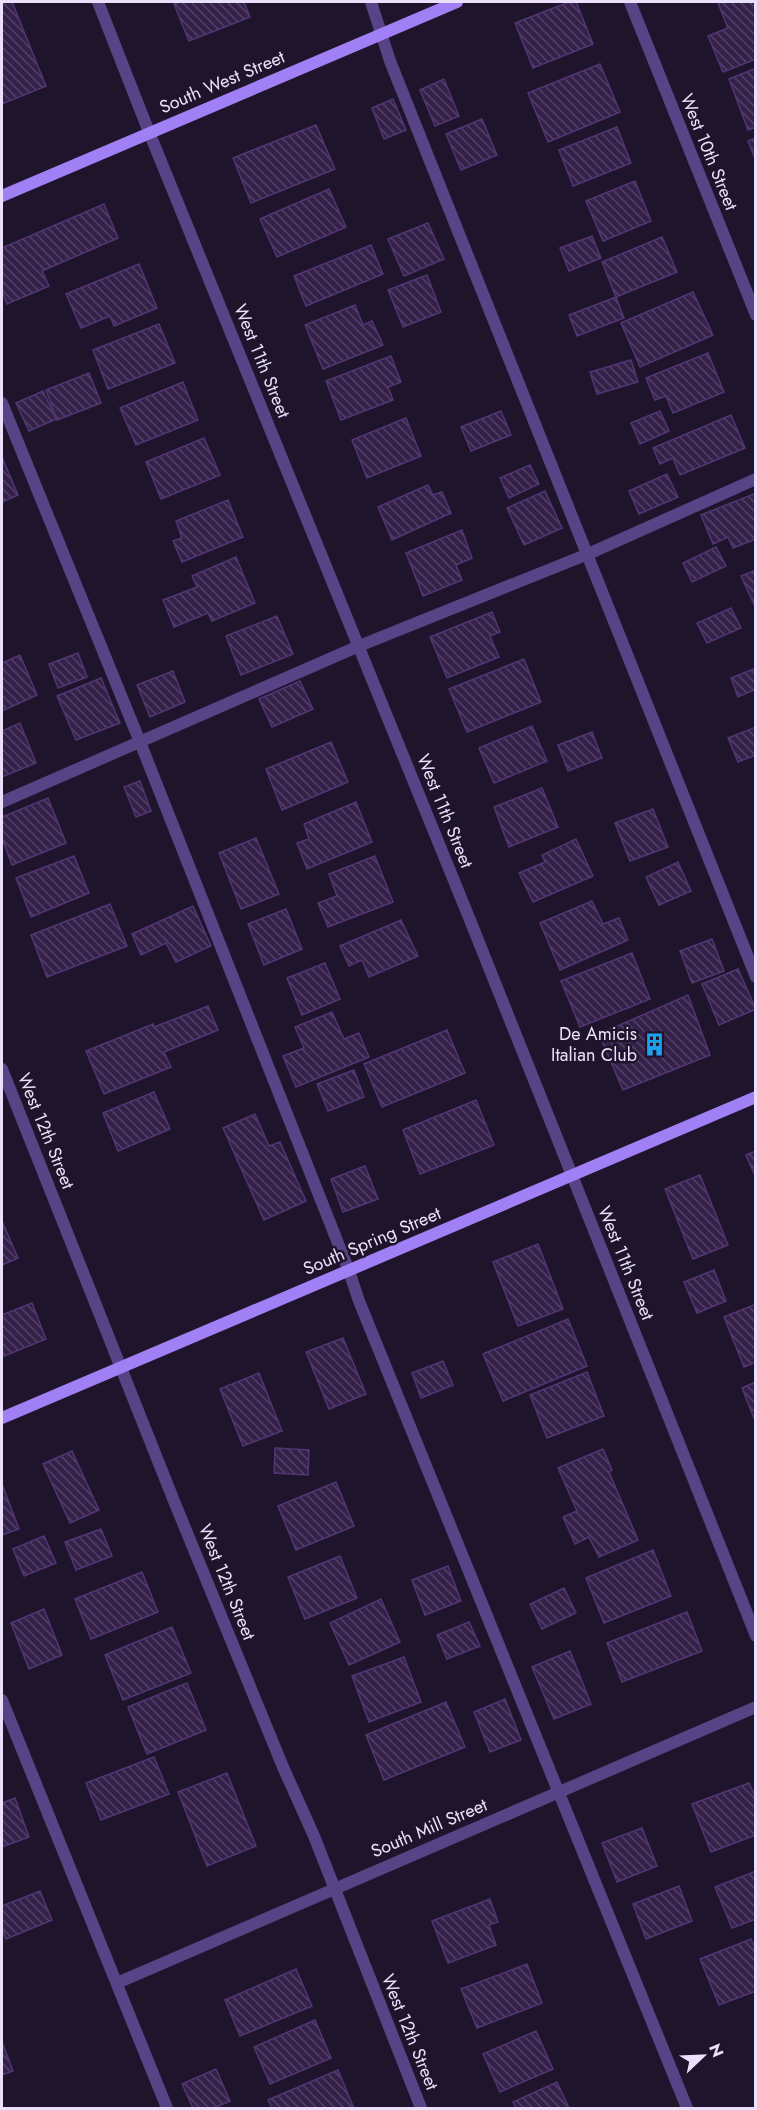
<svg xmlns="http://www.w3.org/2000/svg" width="757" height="2110" font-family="Jost,sans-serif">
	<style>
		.building { fill: url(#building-back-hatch); stroke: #523574; stroke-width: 1.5 }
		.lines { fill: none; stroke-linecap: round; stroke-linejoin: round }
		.lane { stroke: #574386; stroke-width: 12 }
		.street { stroke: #574386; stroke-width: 12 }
		.secondary { stroke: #a17ff4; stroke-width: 12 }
		.labels { text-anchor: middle; stroke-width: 5; stroke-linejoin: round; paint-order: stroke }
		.street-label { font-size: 18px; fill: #ebe0fc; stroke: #1e142b }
		.poi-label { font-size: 18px; fill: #ebe0fc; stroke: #1e142b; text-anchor: end }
	</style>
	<defs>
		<pattern id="building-back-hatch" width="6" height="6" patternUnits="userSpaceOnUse" patternTransform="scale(1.5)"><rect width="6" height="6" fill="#34214a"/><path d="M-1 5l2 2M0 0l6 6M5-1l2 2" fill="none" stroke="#524165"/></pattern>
	</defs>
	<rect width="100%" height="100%" fill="#1e142b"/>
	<!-- building -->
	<g class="building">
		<path d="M2 2H12L46 86 2 104Z"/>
		<path d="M180 2H244L250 17 189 41 174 4Z"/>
		<path d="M569 2H576L593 44 533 68 515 23Z"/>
		<path d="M722 2H756V59L723 72 708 36 728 28 718 3Z"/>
		<path d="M600 64 620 112 548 142 528 93Z"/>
		<path d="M756 68V127L748 130 729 79Z"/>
		<path d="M444 79 459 116 435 126 420 90Z"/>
		<path d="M393 99 406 130 384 139 372 108Z"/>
		<path d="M482 119 497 155 461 170 446 134Z"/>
		<path d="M316 125 335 169 251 203 233 158Z"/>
		<path d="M617 127 631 163 573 186 559 150Z"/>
		<path d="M756 138V161L748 141Z"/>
		<path d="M635 181 651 221 603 241 586 201Z"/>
		<path d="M329 189 346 227 277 257 260 219Z"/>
		<path d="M104 204 118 238 42 271 49 286 7 304 2 291V248Z"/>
		<path d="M428 223 444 259 404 276 388 239Z"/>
		<path d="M592 236 601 258 569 271 560 248Z"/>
		<path d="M662 237 677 272 616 297 602 262Z"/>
		<path d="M371 245 383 274 306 306 294 276Z"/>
		<path d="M139 264 157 308 114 326 110 316 81 328 66 294Z"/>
		<path d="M427 275 441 312 403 327 388 290Z"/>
		<path d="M693 292 713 335 640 367 621 323Z"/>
		<path d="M616 297 624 318 577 336 569 315Z"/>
		<path d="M355 305 363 325 372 321 383 345 323 369 305 325Z"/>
		<path d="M159 324 175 363 108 389 93 350Z"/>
		<path d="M708 353 724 392 673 413 666 396 655 400 646 378Z"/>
		<path d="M391 356 401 382 388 387 393 400 341 420 326 381Z"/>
		<path d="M631 360 638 382 597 394 590 372Z"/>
		<path d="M89 373 101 403 57 420 46 390Z"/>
		<path d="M183 382 198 420 136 445 120 408Z"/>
		<path d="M43 391 56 419 29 431 16 403Z"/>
		<path d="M501 411 511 435 471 451 461 427Z"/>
		<path d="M660 411 669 431 640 444 631 423Z"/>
		<path d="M731 415 745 448 680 475 673 458 660 464 653 448Z"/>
		<path d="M406 418 421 456 367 478 352 440Z"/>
		<path d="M204 438 220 475 161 499 146 462Z"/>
		<path d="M2 457 18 495 2 502Z"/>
		<path d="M530 465 539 484 509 498 500 478Z"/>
		<path d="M667 474 678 497 639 514 629 491Z"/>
		<path d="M428 485 433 495 442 492 451 513 392 540 378 507Z"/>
		<path d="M545 491 562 528 524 545 507 508Z"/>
		<path d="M756 493V539L733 548 728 537 713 544 701 515Z"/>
		<path d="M228 500 243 537 182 562 173 541 182 538 176 521Z"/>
		<path d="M462 530 472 558 456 565 462 580 423 596 406 553Z"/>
		<path d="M716 547 726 566 692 582 683 563Z"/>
		<path d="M236 557 255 603 212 621 208 613 174 627 163 600 197 587 192 576Z"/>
		<path d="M756 570V609L741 576Z"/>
		<path d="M731 608 741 628 707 643 697 623Z"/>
		<path d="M492 612 500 632 490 636 499 657 447 678 430 637Z"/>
		<path d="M277 616 293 654 241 675 226 636Z"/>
		<path d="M78 653 87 677 58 688 49 664Z"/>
		<path d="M20 655 37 695 2 711V663Z"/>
		<path d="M524 659 541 702 467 732 449 689Z"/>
		<path d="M756 668V689L738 697 731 678Z"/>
		<path d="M173 671 185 702 150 717 137 685Z"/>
		<path d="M101 678 120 723 76 740 57 696Z"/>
		<path d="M300 681 313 709 272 727 259 699Z"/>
		<path d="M20 723 36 763 2 777V731Z"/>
		<path d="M532 726 547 761 494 783 479 748Z"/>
		<path d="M756 727V755L738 762 728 738Z"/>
		<path d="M592 732 602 758 568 771 558 745Z"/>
		<path d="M331 742 348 782 282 810 266 769Z"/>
		<path d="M140 781 151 811 136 817 124 787Z"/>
		<path d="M542 788 558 827 509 847 494 807Z"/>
		<path d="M48 798 66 843 12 865 2 838V817Z"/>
		<path d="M356 802 372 842 307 869 297 843 309 839 304 824Z"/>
		<path d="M653 809 668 847 630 861 615 823Z"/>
		<path d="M256 838 279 894 241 909 219 853Z"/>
		<path d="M576 839 593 876 533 902 519 873 545 862 542 855Z"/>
		<path d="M74 856 89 893 31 917 16 878Z"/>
		<path d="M375 856 393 902 328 927 318 903 337 896 329 874Z"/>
		<path d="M678 862 691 891 659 905 646 877Z"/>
		<path d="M592 901 603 924 619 918 628 940 560 970 540 923Z"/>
		<path d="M110 904 127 946 47 977 31 935Z"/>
		<path d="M193 906 211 946 176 962 166 943 141 955 132 934Z"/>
		<path d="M286 909 302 949 264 965 248 924Z"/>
		<path d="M401 920 418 956 369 977 362 960 349 966 340 946Z"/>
		<path d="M712 939 724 971 692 983 680 951Z"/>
		<path d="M632 953 650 999 580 1027 561 981Z"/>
		<path d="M325 963 340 999 302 1015 287 978Z"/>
		<path d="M738 969 756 1009 719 1025 702 984Z"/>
		<path d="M688 995 710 1055 623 1090 599 1034Z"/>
		<path d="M208 1006 218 1030 164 1052 171 1067 104 1094 86 1051 153 1024 154 1027Z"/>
		<path d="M332 1012 344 1039 359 1033 369 1057 296 1087 283 1056 304 1048 295 1027Z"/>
		<path d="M447 1030 465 1073 382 1107 364 1064Z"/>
		<path d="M354 1070 364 1097 328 1111 317 1084Z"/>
		<path d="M154 1092 170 1129 118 1151 103 1113Z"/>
		<path d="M476 1100 494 1145 420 1174 403 1130Z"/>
		<path d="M255 1114 269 1146 280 1142 306 1201 264 1220 223 1128Z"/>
		<path d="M756 1151V1178L746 1155Z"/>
		<path d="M365 1166 378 1199 343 1212 331 1179Z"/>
		<path d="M700 1175 728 1245 693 1259 665 1189Z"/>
		<path d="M2 1221 18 1258 2 1265Z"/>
		<path d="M538 1244 563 1309 518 1326 493 1262Z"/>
		<path d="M714 1270 726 1301 697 1313 684 1282Z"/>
		<path d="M32 1303 46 1339 2 1357V1315Z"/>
		<path d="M756 1304V1362L744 1367 724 1317Z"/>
		<path d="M568 1319 587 1366 503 1401 483 1354Z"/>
		<path d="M343 1338 366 1394 329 1409 306 1352Z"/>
		<path d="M443 1361 453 1385 421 1398 412 1373Z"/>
		<path d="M587 1372 604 1416 547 1438 530 1395Z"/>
		<path d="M259 1373 282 1431 243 1446 220 1389Z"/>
		<path d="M756 1382V1421H755L742 1388Z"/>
		<path d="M275 1448 309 1450 308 1475 274 1473Z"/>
		<path d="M603 1449 612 1470 609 1472 638 1540 599 1557 589 1537 575 1544 563 1517 577 1511 558 1468Z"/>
		<path d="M72 1451 99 1510 70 1523 43 1464Z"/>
		<path d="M336 1482 354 1526 296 1550 278 1506Z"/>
		<path d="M2 1484 19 1529 2 1535Z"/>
		<path d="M101 1529 112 1556 76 1570 65 1542Z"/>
		<path d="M44 1536 56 1563 24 1576 13 1549Z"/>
		<path d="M653 1550 671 1596 604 1623 586 1578Z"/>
		<path d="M340 1556 357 1598 305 1619 288 1577Z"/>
		<path d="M448 1566 461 1601 425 1615 412 1580Z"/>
		<path d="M142 1572 158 1612 91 1639 75 1599Z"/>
		<path d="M564 1588 576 1613 542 1629 530 1604Z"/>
		<path d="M381 1599 400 1642 349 1665 330 1623Z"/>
		<path d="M44 1609 62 1655 29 1669 11 1623Z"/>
		<path d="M687 1612 702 1651 622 1682 607 1643Z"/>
		<path d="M469 1622 480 1646 447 1659 437 1635Z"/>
		<path d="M172 1627 191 1673 123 1700 105 1655Z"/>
		<path d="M570 1651 591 1704 554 1719 532 1667Z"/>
		<path d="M404 1657 421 1702 369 1722 352 1676Z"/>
		<path d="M187 1683 206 1730 147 1754 128 1707Z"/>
		<path d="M505 1699 521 1740 490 1752 474 1712Z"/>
		<path d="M446 1702 465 1747 384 1780 366 1735Z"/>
		<path d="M154 1757 169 1794 101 1820 86 1783Z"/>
		<path d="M227 1773 256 1846 207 1866 178 1792Z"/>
		<path d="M749 1783 756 1798V1835L711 1852 692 1804Z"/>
		<path d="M15 1798 29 1837 2 1847V1803Z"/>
		<path d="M642 1828 657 1866 617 1882 602 1843Z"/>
		<path d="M756 1871V1919L732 1928 715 1887Z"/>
		<path d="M679 1886 692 1921 646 1939 633 1904Z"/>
		<path d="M40 1891 52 1920 6 1939 2 1928V1906Z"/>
		<path d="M490 1899 498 1922 489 1925 496 1945 448 1963 432 1921Z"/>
		<path d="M751 1939 756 1950V1991L719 2005 700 1959Z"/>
		<path d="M527 1964 542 2003 477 2028 461 1989Z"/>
		<path d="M296 1969 312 2006 240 2036 225 2000Z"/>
		<path d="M315 2020 331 2058 270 2084 254 2047Z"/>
		<path d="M536 2031 553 2069 500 2092 483 2054Z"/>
		<path d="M2 2042 13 2071 2 2075Z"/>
		<path d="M216 2069 230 2101 214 2108H193L182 2084Z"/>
		<path d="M338 2070 353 2106 348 2108H272L268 2100Z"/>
		<path d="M557 2082 569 2108H516L513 2102Z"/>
	</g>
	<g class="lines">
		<!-- lane -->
		<g class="lane">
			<path d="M371 2 390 61 756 977"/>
			<path d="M2 403 140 742 349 1271 359 1301 687 2108"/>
			<path d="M2 802 359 646 588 554 756 479"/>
			<path d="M2 1700 167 2108"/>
		</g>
		<!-- street -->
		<g class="street">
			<path d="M98 2 149 132 470 920 756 1636"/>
			<path d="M630 2 756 315"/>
			<path d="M2 1069 174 1501 283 1767 314 1836 421 2108"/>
			<path d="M117 1983 756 1707"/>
		</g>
		<!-- secondary -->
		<g class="secondary">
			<path d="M2 196 457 2"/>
			<path d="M2 1418 756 1097"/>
		</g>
	</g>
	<!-- icons -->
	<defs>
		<symbol id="building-bare" viewBox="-9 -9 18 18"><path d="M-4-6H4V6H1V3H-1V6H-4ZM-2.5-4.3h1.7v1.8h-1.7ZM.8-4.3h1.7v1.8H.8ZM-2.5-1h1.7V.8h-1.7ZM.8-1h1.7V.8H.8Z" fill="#1ca2ec" stroke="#1e142b" stroke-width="2.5" paint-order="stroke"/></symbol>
	</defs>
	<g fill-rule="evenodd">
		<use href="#building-bare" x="638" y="1028" width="33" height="33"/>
	</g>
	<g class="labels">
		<!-- street labels -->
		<g class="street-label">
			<text transform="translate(222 82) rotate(-23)" y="6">South West Street</text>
			<text transform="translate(709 152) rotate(68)" y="6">West 10th Street</text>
			<text transform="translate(262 361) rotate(68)" y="6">West 11th Street</text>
			<text transform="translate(445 811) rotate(68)" y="6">West 11th Street</text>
			<text transform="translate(46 1131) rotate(68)" y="6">West 12th Street</text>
			<text transform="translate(372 1241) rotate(-23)" y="6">South Spring Street</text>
			<text transform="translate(626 1263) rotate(68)" y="6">West 11th Street</text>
			<text transform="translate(227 1582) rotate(68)" y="6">West 12th Street</text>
			<text transform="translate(429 1828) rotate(-23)" y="6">South Mill Street</text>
			<text transform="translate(410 2032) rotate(68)" y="6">West 12th Street</text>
		</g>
		<!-- poi labels -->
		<g class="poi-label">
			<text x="637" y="1040">De Amicis<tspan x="637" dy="21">Italian Club</tspan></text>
		</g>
	</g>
	<!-- border -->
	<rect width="757" height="2110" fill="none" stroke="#ebe0fc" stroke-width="6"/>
	<!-- north arrow -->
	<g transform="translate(703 2056) rotate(67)" stroke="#1e142b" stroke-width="4.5" paint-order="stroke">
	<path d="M0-4.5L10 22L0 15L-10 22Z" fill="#ebe0fc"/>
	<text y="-9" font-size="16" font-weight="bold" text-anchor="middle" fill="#ebe0fc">N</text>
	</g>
</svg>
